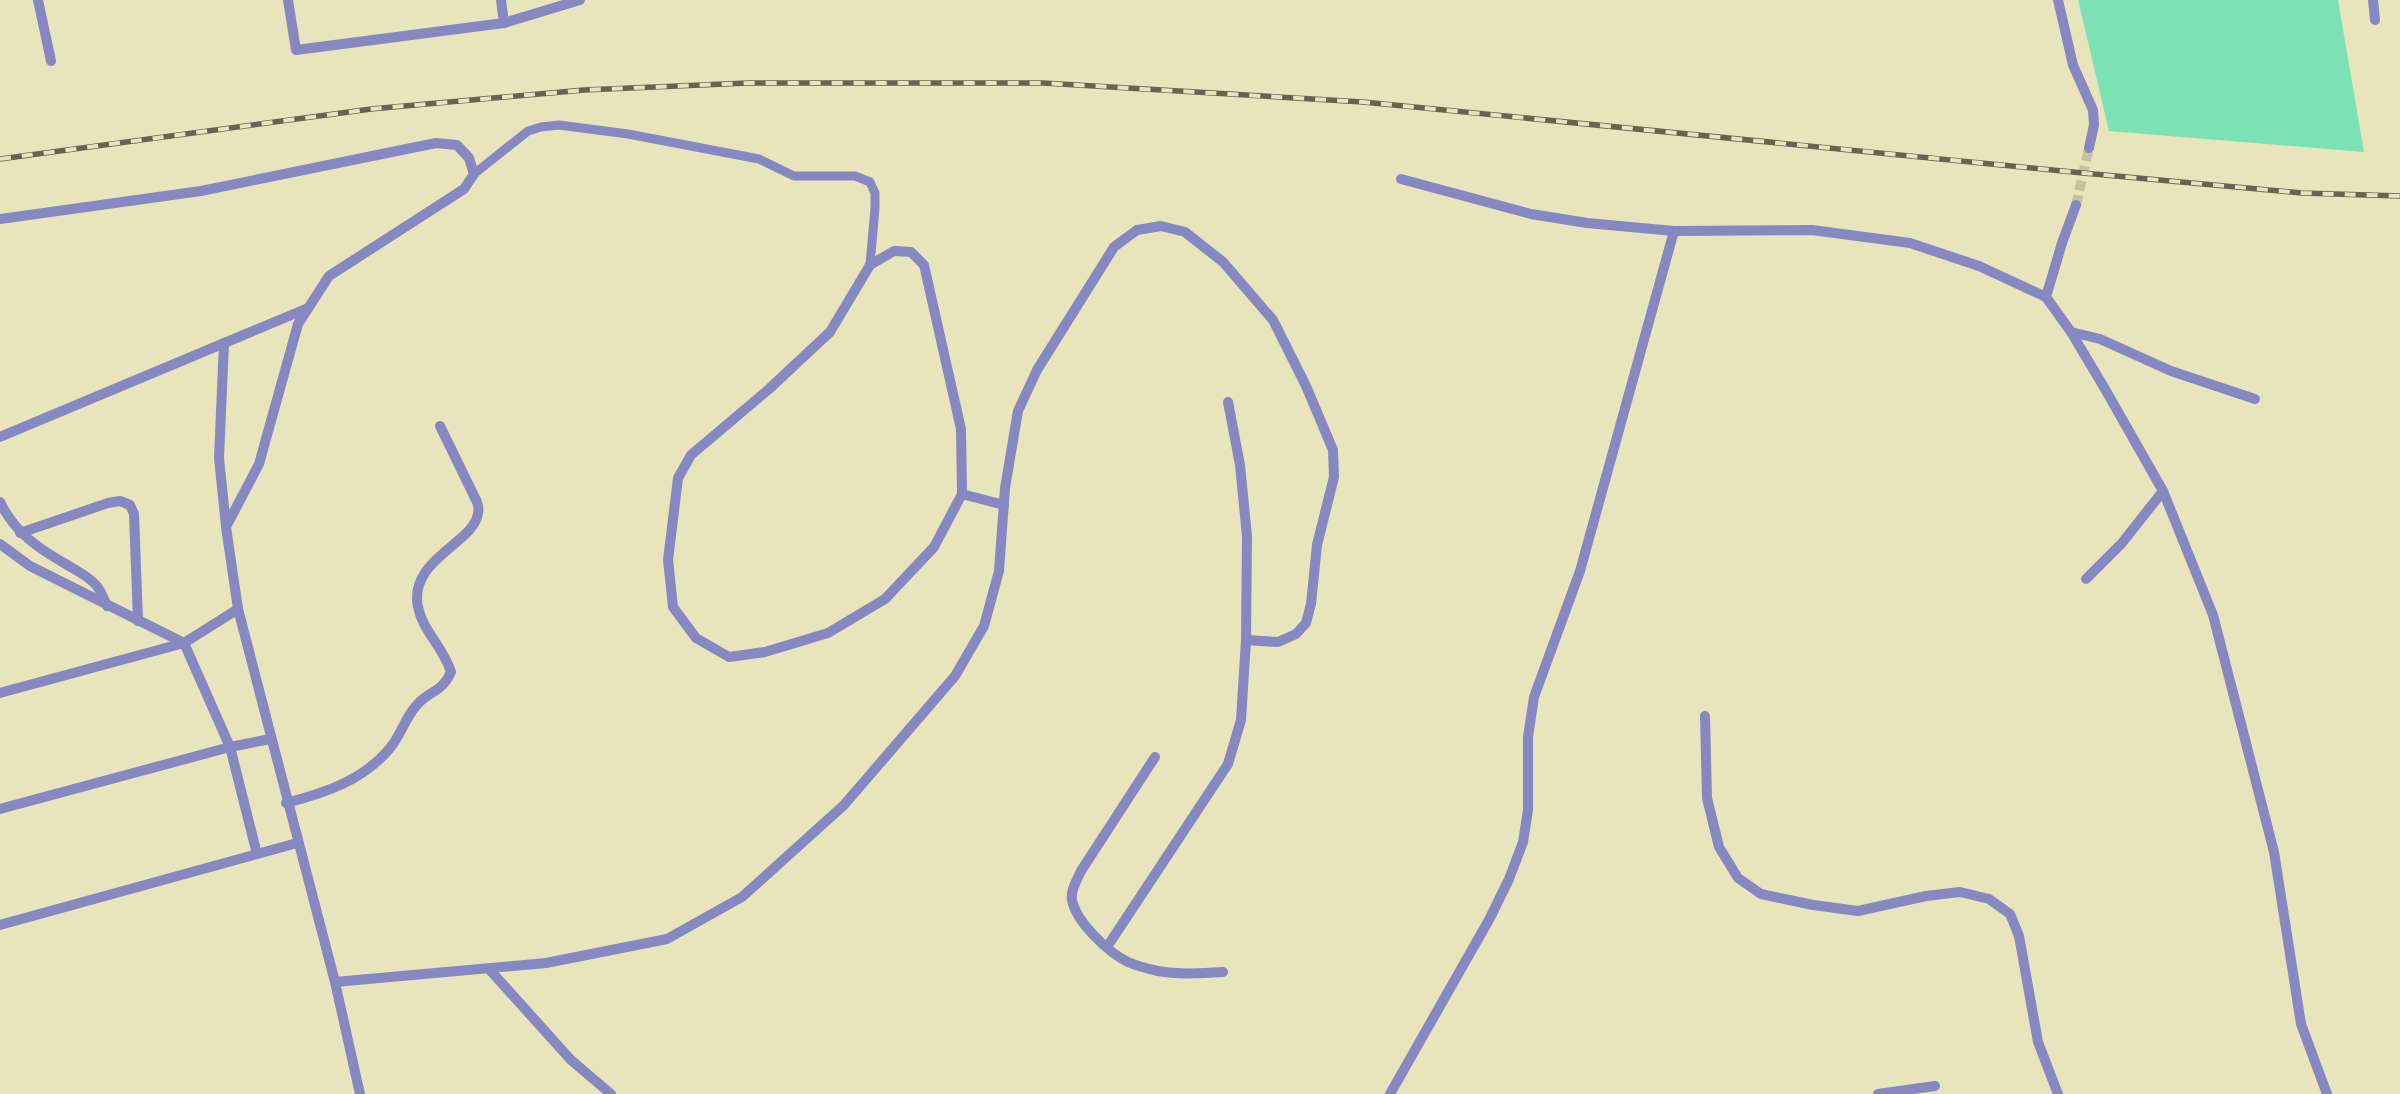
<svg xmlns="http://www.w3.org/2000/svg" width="2400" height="1094" font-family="Overpass,sans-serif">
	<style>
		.green { fill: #7de1b6 }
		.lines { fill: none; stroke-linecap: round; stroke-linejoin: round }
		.street-tunnel { stroke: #c6c49f; stroke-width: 10; stroke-dasharray: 10 5; stroke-linecap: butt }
		.lane { stroke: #8787c1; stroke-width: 9 }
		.street { stroke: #8787c1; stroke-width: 10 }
		.rail-casing { stroke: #66644e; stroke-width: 5.5 }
		.rail { stroke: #e8e5bc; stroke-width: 4; stroke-dasharray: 11; stroke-linecap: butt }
	</style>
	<rect width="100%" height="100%" fill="#e8e5bc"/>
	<!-- green -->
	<path class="green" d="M2078 0H2338L2364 152 2109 131Z"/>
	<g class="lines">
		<!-- street-tunnel -->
		<path class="street-tunnel" d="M2076 205 2089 148"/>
		<!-- lane -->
		<path class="lane" d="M474 174 528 131 541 127 559 125 628 134 759 159 794 176H855L870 182 875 193V208L870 265"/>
		<!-- street -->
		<g class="street">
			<path d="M38 0 51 61"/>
			<path d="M288 0 296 50 504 23 580 0"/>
			<path d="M501 0 504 23"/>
			<path d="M2058 0 2073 65 2093 110 2094 125 2089 148"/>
			<path d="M2373 0 2375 20"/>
			<path d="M1401 179 1531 214 1587 223 1674 231 1812 230 1910 243 1979 266 2046 297"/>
			<path d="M2076 205 2062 243 2046 297 2071 332 2105 389 2163 491 2213 615 2274 852 2301 1024 2327 1094"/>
			<path d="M0 219 201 191 436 143 457 145 469 158 474 174 464 189 329 276 298 324 259 464 226 527 238 609 335 982 360 1094"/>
			<path d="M894 251 911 252 924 265 961 429 962 494 934 547 885 599 828 633 765 652 729 657 696 638 673 607 668 560 678 478 691 455 769 389 830 332 870 265Z"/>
			<path d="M2071 332 2100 339 2171 371 2255 399"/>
			<path d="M224 343 219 458 226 526"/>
			<path d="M0 437 308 308"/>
			<path d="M962 494 1004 505"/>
			<path d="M0 502C14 531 36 547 64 563 75 570 87 575 96 585 101 591 104 599 107 606"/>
			<path d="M20 533 108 503 120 501 130 505 134 514 138 621"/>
			<path d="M0 544 30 566 184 643 238 609"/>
			<path d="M2086 579 2122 543 2163 491"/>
			<path d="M0 693 184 643 230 747 257 854"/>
			<path d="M1705 716 1707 798 1719 847 1738 878 1761 894 1813 905 1858 911 1926 896 1960 892 1989 899 2010 914 2019 936 2038 1042 2058 1094"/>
			<path d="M1155 757 1081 871C1077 880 1070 891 1072 900 1076 922 1109 953 1128 962 1137 966 1149 969 1158 971 1180 975 1201 973 1223 972"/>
			<path d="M286 803C325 793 364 780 390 748 401 735 405 718 416 706 429 690 441 694 451 672 443 646 423 632 418 607 408 559 475 543 478 513 479 510 478 505 477 502L440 426"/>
			<path d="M0 809 230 747 270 739"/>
			<path d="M0 925 297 843"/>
			<path d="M1107 947 1228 764 1241 720 1246 640 1247 536 1240 465 1228 402"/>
			<path d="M489 969 571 1060 611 1094"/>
			<path d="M335 982 546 963 667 939 742 897 844 805 955 676 984 626 999 571 1005 488 1018 411 1037 370 1114 247 1137 230 1161 226 1185 232 1223 262 1273 320 1306 386 1333 450 1334 477 1317 545 1311 604 1306 623 1296 634 1278 642 1246 640"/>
			<path d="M1390 1094 1490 918 1509 879 1523 842 1528 810V737L1534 697 1580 571 1674 231"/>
			<path d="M1878 1094 1935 1086"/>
		</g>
		<defs>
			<path id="rail" d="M0 159 371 109 584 90 748 83H1043L1363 102 2083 173 2302 193 2400 196"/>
		</defs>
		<!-- rail casing -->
		<use href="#rail" class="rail-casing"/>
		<!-- rail -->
		<use href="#rail" class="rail"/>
	</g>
</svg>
